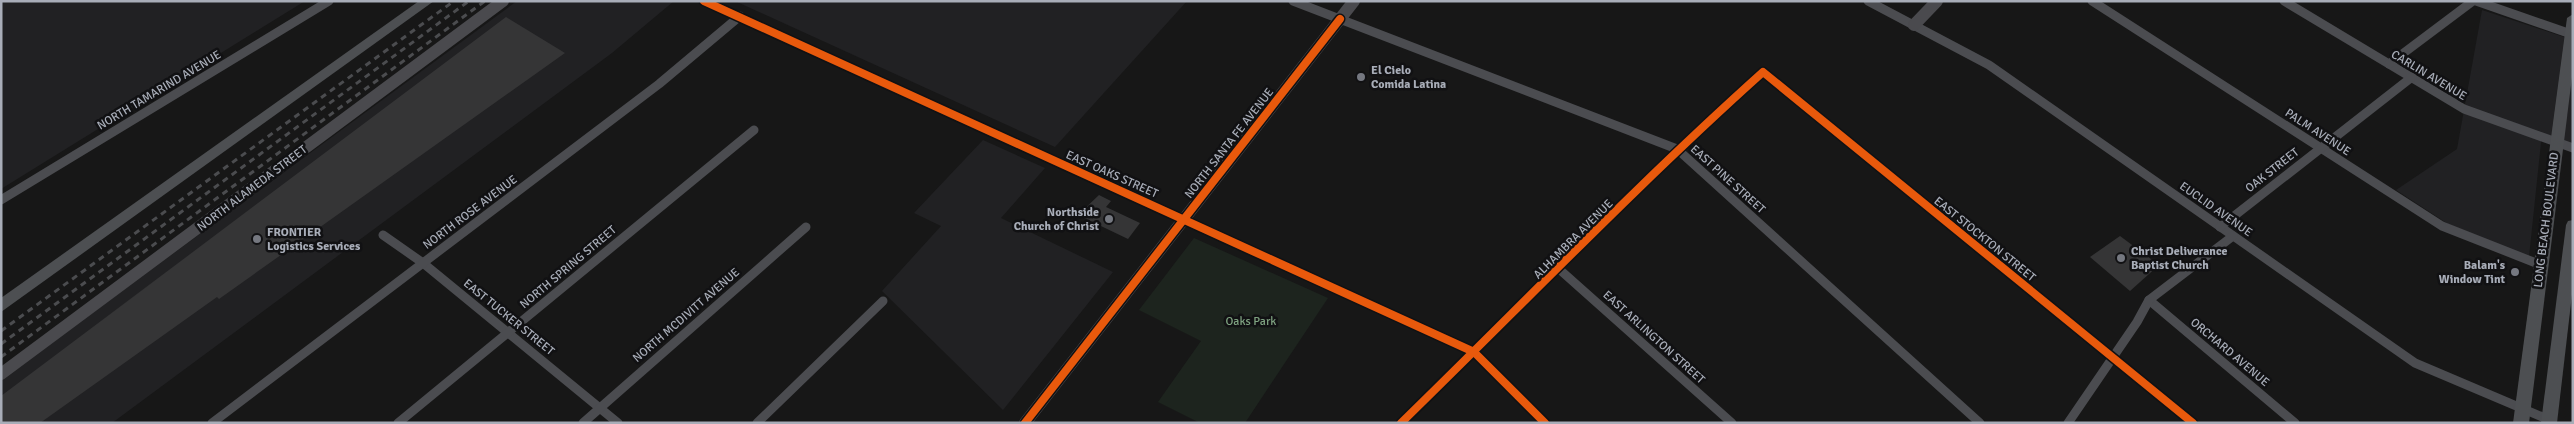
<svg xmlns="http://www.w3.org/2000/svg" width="2574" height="424" font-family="Signika,sans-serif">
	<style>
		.built { fill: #212123 }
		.green { fill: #1d241e }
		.building { fill: #353536 }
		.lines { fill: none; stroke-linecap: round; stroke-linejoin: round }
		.street { stroke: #4b4c50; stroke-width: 9 }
		.secondary { stroke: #4a4a4e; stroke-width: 12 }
		.primary { fill: #4d4f52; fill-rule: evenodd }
		.rail { stroke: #4b4c4f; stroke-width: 3; stroke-dasharray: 6 5; stroke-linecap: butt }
		.cycleway-casing { stroke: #111113; stroke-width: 11 }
		.cycleway { stroke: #e8590c; stroke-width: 8 }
		.poi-dot { fill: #757880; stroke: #111113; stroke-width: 2 }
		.labels { text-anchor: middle; stroke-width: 5; stroke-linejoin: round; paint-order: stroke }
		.poi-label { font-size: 12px; font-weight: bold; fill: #a8adb8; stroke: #111113; text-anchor: start }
		.street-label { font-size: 12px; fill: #a8adb8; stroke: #111113 }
		.park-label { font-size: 12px; fill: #7fa381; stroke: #111113 }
	</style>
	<rect width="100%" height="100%" fill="#171717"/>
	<!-- built -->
	<g class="built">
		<path d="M1 1H305L1 189Z"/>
		<path d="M517 1H674L612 53 112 423H1V380Z"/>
		<path d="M735 1H1187L1055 147Z"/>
		<path d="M2482 10 2573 40V144L2542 133 2529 257 2448 224 2396 190 2457 149Z"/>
		<path d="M983 140 1045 168 1001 218 1113 272 1003 410 882 291 941 226 914 213Z"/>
	</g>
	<!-- green -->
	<path class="green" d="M1194 238 1328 298 1245 423H1200L1158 402 1201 341 1139 310Z"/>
	<!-- building -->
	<g class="building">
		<path d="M506 17 565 53 219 299 217 297 40 423H1V396Z"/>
		<path d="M1099 195 1111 201 1106 207 1140 223 1128 239 1078 215Z"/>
		<path d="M2120 236 2159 265 2130 291 2090 257Z"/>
	</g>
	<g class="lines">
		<!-- street -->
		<g class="street">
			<path d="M704 1 1474 352 1545 423"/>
			<path d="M1293 1 1677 149 1980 423"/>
			<path d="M1868 1 1989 65 2415 363 2552 421"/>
			<path d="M2092 1 2442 226 2541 265"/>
			<path d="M2284 1 2464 109 2573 148"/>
			<path d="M2476 1 2571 34"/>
			<path d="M2389 64 2473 1"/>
			<path d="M1 200 329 1"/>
			<path d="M2220 227 2412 77"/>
			<path d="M383 235 423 263 618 423"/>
			<path d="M1559 269 1732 423"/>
			<path d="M2149 300 2295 423"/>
			<path d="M212 423 659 84 740 16"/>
			<path d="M398 423 754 130"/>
			<path d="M583 423 806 227"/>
			<path d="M757 423 883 301"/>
			<path d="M1401 423C1521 306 1638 184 1763 72L2193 423"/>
			<path d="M2068 423 2137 322 2149 300 2233 236"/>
		</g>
		<!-- secondary -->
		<g class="secondary">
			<path d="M1914 25 1937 1"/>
			<path d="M1 374 503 1"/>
			<path d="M1025 423 1354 1"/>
		</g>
		<!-- primary -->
		<g class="primary">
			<path d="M419 1H434L1 312V298Z"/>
			<path d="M2573 14V69L2529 423H2513L2567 18Z"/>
			<path d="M2573 220V286L2557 423H2541L2566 225 2568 221Z"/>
		</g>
		<!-- rail -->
		<g class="rail">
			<path d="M1 331 454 1"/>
			<path d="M1 344 469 1"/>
			<path d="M1 357 485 1"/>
		</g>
		<defs>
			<g id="cycleway">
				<path d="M704 1 1474 352 1545 423"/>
				<path d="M1025 423 1340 19"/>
				<path d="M1401 423C1521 306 1638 184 1763 72L2193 423"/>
			</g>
		</defs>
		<!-- cycleway casing -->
		<use href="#cycleway" class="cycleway-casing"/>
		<!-- cycleway -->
		<use href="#cycleway" class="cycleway"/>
	</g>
	<!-- markers -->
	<g class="poi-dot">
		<circle cx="1361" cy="77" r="5"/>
		<circle cx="1109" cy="219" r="5"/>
		<circle cx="257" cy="239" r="5"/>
		<circle cx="2121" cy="258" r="5"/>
		<circle cx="2515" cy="272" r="5"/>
	</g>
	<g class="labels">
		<!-- poi labels -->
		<g class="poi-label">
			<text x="1371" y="74">El Cielo<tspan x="1371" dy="14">Comida Latina</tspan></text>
			<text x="1099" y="216" text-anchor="end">Northside<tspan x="1099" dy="14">Church of Christ</tspan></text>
			<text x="267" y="236">FRONTIER<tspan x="267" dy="14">Logistics Services</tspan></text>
			<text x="2131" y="255">Christ Deliverance<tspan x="2131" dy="14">Baptist Church</tspan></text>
			<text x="2505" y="269" text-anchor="end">Balam's<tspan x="2505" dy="14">Window Tint</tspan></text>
		</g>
		<!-- street labels -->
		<g class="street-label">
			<text transform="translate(2429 75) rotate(31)" y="4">CARLIN AVENUE</text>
			<text transform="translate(159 90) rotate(-31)" y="4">NORTH TAMARIND AVENUE</text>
			<text transform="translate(2318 132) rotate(33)" y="4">PALM AVENUE</text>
			<text transform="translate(1229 143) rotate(-52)" y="4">NORTH SANTA FE AVENUE</text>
			<text transform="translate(2272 170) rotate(-38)" y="4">OAK STREET</text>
			<text transform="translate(1112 174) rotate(24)" y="4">EAST OAKS STREET</text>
			<text transform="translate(1728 179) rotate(42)" y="4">EAST PINE STREET</text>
			<text transform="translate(252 188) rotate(-37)" y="4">NORTH ALAMEDA STREET</text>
			<text transform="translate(2216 209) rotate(35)" y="4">EUCLID AVENUE</text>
			<text transform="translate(470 212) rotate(-37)" y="4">NORTH ROSE AVENUE</text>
			<text transform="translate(2546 220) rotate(-83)" y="4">LONG BEACH BOULEVARD</text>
			<text transform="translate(1573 239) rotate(-45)" y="4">ALHAMBRA AVENUE</text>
			<text transform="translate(1985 239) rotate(39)" y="4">EAST STOCKTON STREET</text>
			<text transform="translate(568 267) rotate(-40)" y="4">NORTH SPRING STREET</text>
			<text transform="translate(686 315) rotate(-41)" y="4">NORTH MCDIVITT AVENUE</text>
			<text transform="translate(509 317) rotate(39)" y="4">EAST TUCKER STREET</text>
			<text transform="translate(1654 337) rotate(42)" y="4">EAST ARLINGTON STREET</text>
			<text transform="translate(2230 352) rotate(40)" y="4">ORCHARD AVENUE</text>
		</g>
		<!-- park labels -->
		<g class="park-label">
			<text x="1251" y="325">Oaks Park</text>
		</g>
	</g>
	<!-- border -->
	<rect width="2574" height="424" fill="none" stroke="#a8adb8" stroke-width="5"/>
</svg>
